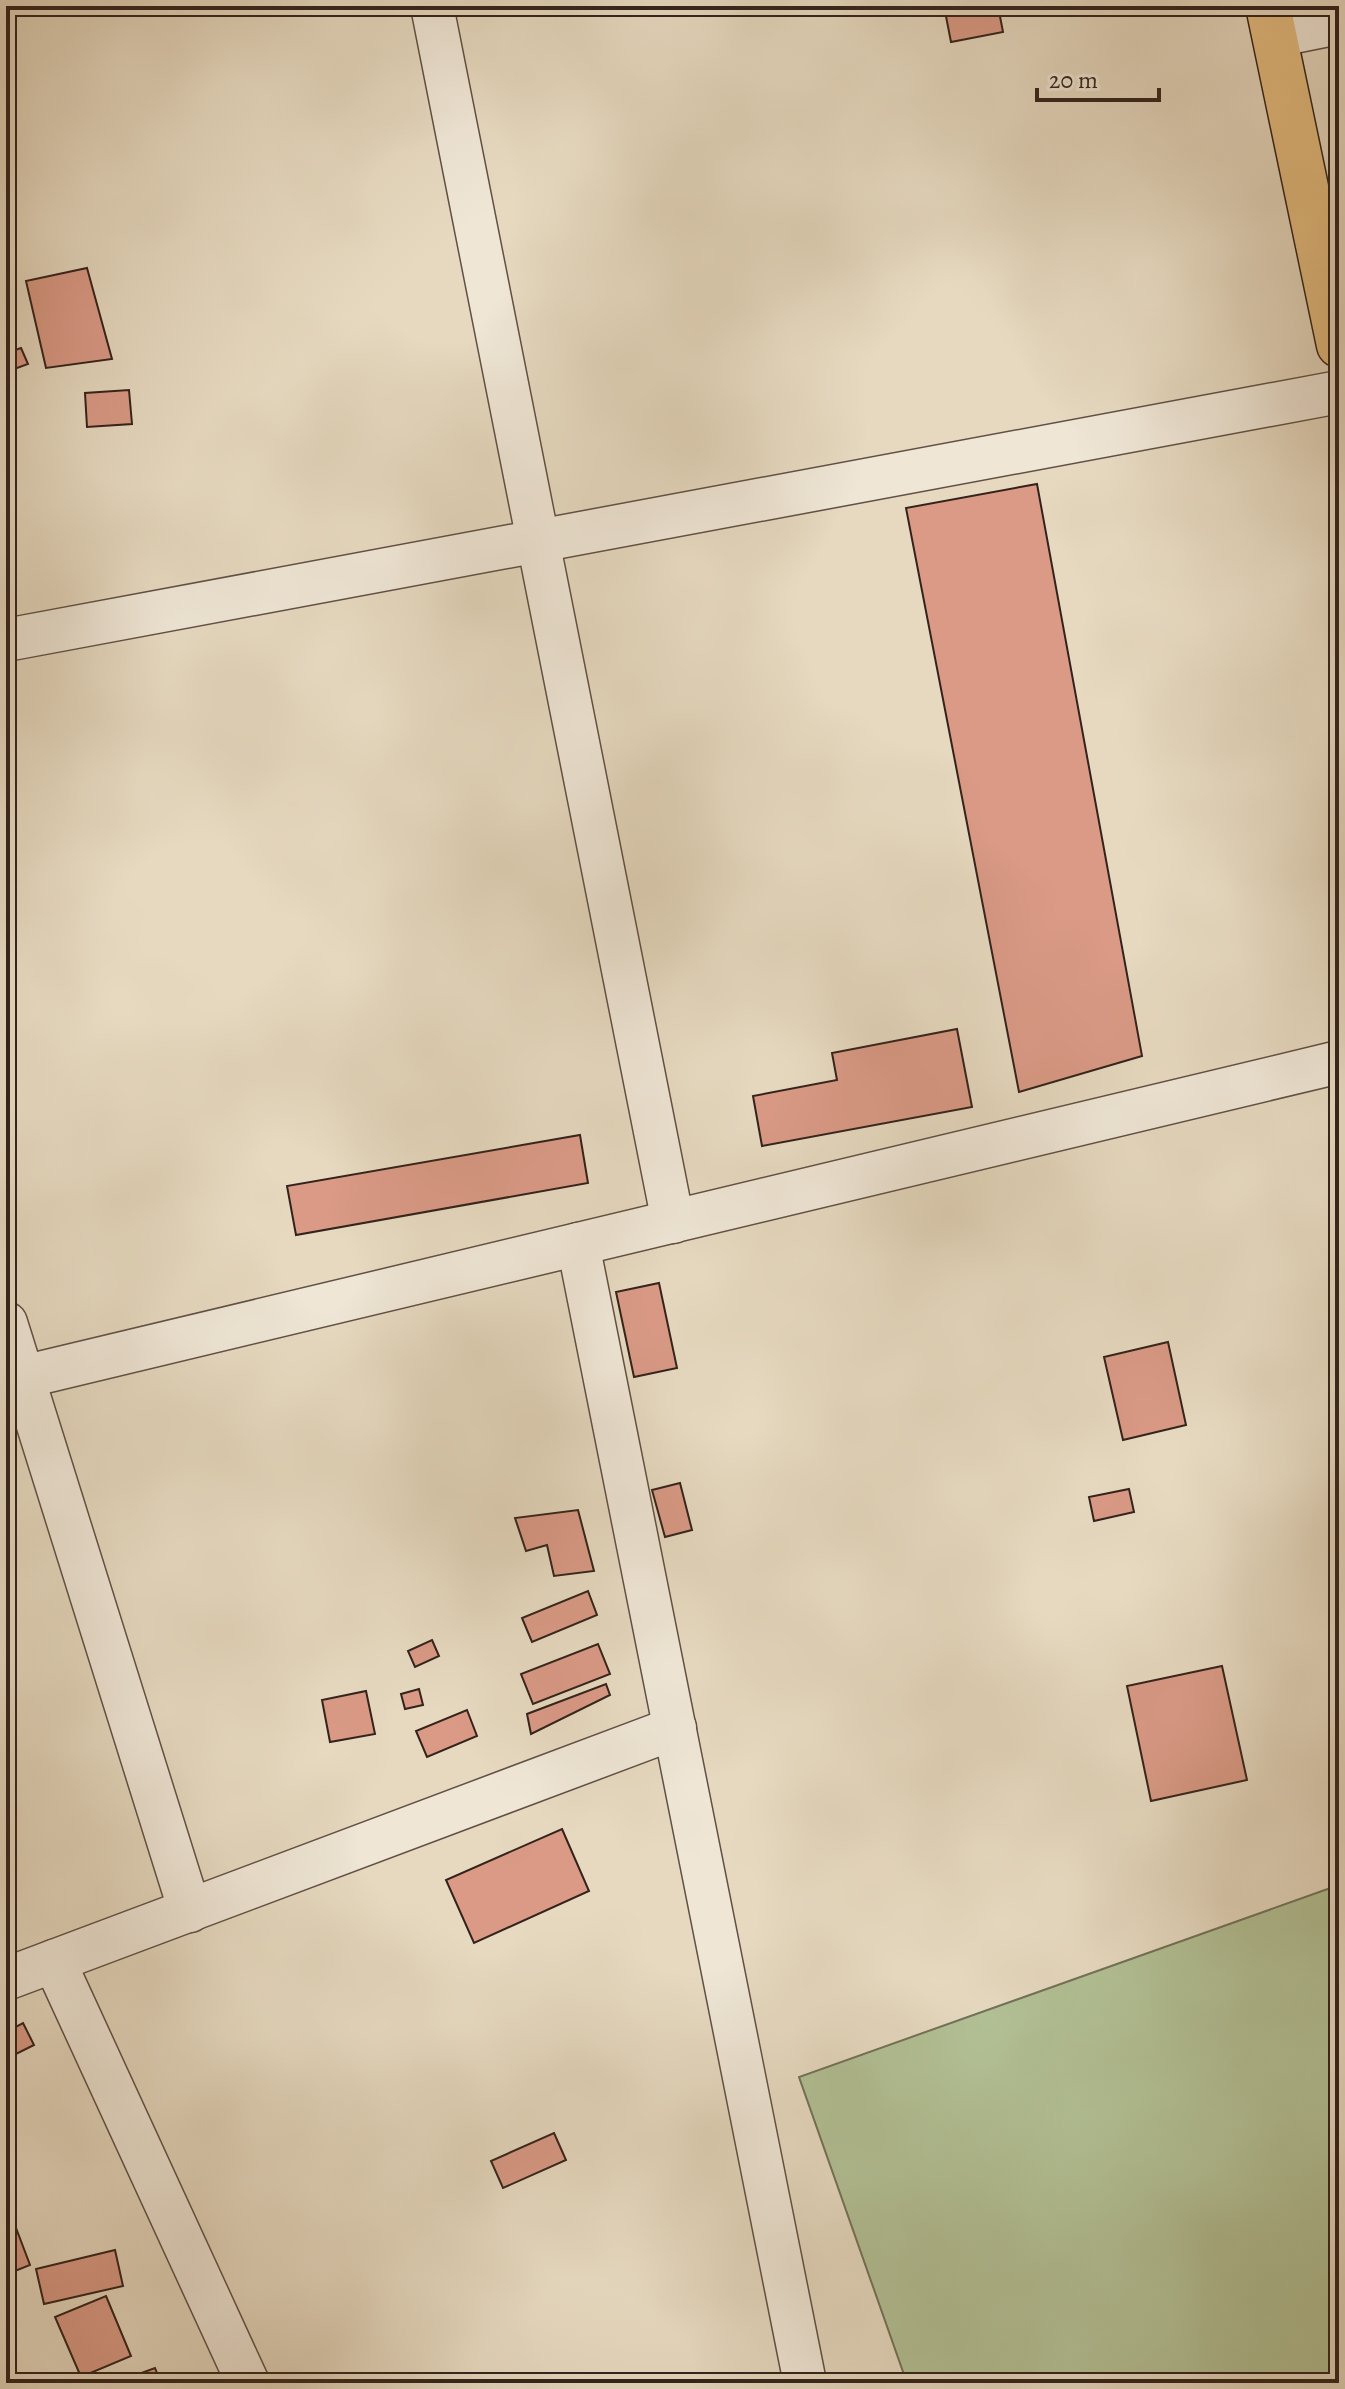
<svg xmlns="http://www.w3.org/2000/svg" width="1345" height="2389" font-family="Alegreya,serif">
	<style>
		.green { fill: #b2c095; stroke: #727258; stroke-width: 2 }
		.building { fill: #da9a86; stroke: #33231c; stroke-width: 2 }
		.lines { fill: none; stroke-linecap: round; stroke-linejoin: round }
		.minor-casing { stroke: #605045; stroke-width: 45 }
		.primary-casing { stroke: #33231c; stroke-width: 47 }
		.minor { stroke: #efe6d6; stroke-width: 42 }
		.primary { stroke: #e3bc80; stroke-width: 44 }
	</style>
	<rect width="100%" height="100%" fill="#e6d9c0"/>
	<filter id="stains"><feTurbulence type="fractalNoise" baseFrequency=".0025" numOctaves="4"/><feColorMatrix values="0 0 0 0 .2 0 0 0 0 .09 0 0 0 0 .02 0 0 0 .5 -.17"/></filter>
	<radialGradient id="worn" r=".72"><stop offset=".6" stop-color="#630" stop-opacity="0"/><stop offset="1" stop-color="#630" stop-opacity=".3"/></radialGradient>
	<!-- green -->
	<path class="green" d="M1339 1885V2383H907L799 2077Z"/>
	<!-- building -->
	<g class="building">
		<path d="M944 6H998L1003 32 951 42Z"/>
		<path d="M87 268 112 359 46 368 26 281Z"/>
		<path d="M21 348 28 364 6 372V353Z"/>
		<path d="M129 390 132 424 87 427 85 393Z"/>
		<path d="M1037 484 1142 1056 1019 1092 906 508Z"/>
		<path d="M957 1029 972 1107 762 1146 753 1096 837 1080 832 1053Z"/>
		<path d="M580 1135 588 1183 296 1235 287 1186Z"/>
		<path d="M659 1283 677 1368 634 1377 616 1292Z"/>
		<path d="M1168 1342 1186 1425 1123 1440 1104 1357Z"/>
		<path d="M680 1483 692 1530 665 1537 652 1490Z"/>
		<path d="M1129 1489 1134 1512 1094 1521 1089 1497Z"/>
		<path d="M578 1510 594 1571 554 1576 547 1545 526 1551 515 1518Z"/>
		<path d="M588 1591 597 1615 532 1642 522 1618Z"/>
		<path d="M432 1640 439 1656 415 1667 408 1651Z"/>
		<path d="M598 1644 610 1674 533 1704 521 1674Z"/>
		<path d="M1222 1666 1247 1780 1151 1801 1127 1686Z"/>
		<path d="M606 1684 610 1695 531 1734 527 1714Z"/>
		<path d="M419 1689 423 1705 405 1709 401 1694Z"/>
		<path d="M366 1691 375 1734 330 1742 322 1700Z"/>
		<path d="M467 1710 477 1736 427 1757 416 1731Z"/>
		<path d="M562 1829 589 1891 474 1943 446 1880Z"/>
		<path d="M23 2023 34 2045 8 2058 6 2032Z"/>
		<path d="M554 2133 566 2160 503 2188 491 2161Z"/>
		<path d="M13 2220 30 2265 10 2273 6 2263V2223Z"/>
		<path d="M115 2250 123 2286 44 2304 36 2269Z"/>
		<path d="M106 2296 131 2356 81 2377 55 2317Z"/>
		<path d="M155 2368 161 2383H114Z"/>
	</g>
	<g class="lines">
		<defs>
			<g id="minor">
				<path d="M432 6 673 1222"/>
				<path d="M1274 36 1339 23"/>
				<path d="M6 640 1339 392"/>
				<path d="M578 1244 805 2383"/>
				<path d="M6 1323 190 1911"/>
				<path d="M23 1377 1339 1062"/>
				<path d="M54 1961 248 2383"/>
				<path d="M6 1979 675 1728"/>
			</g>
			<path id="primary" d="M1268 6 1339 345"/>
		</defs>
		<!-- minor casing -->
		<use href="#minor" class="minor-casing"/>
		<!-- primary casing -->
		<use href="#primary" class="primary-casing"/>
		<!-- minor -->
		<use href="#minor" class="minor"/>
		<!-- primary -->
		<use href="#primary" class="primary"/>
	</g>
	<!-- margin -->
	<rect width="1345" height="2389" fill="none" stroke="#e6d9c0" stroke-width="32"/>
	<rect x="8" y="8" width="1329" height="2373" fill="none" stroke="#33231c" stroke-width="4"/>
	<rect x="16" y="16" width="1313" height="2357" fill="none" stroke="#33231c" stroke-width="2"/>
	<!-- scale -->
	<path d="M1037 88v12h122v-12" fill="none" stroke="#33231c" stroke-width="4"/>
	<text x="1049" y="88" font-size="24" fill="#33231c" stroke="#efe6d6" stroke-width="6" paint-order="stroke">20 m</text>
	<rect width="100%" height="100%" filter="url(#stains)"/>
	<rect width="100%" height="100%" fill="url(#worn)"/>
</svg>
